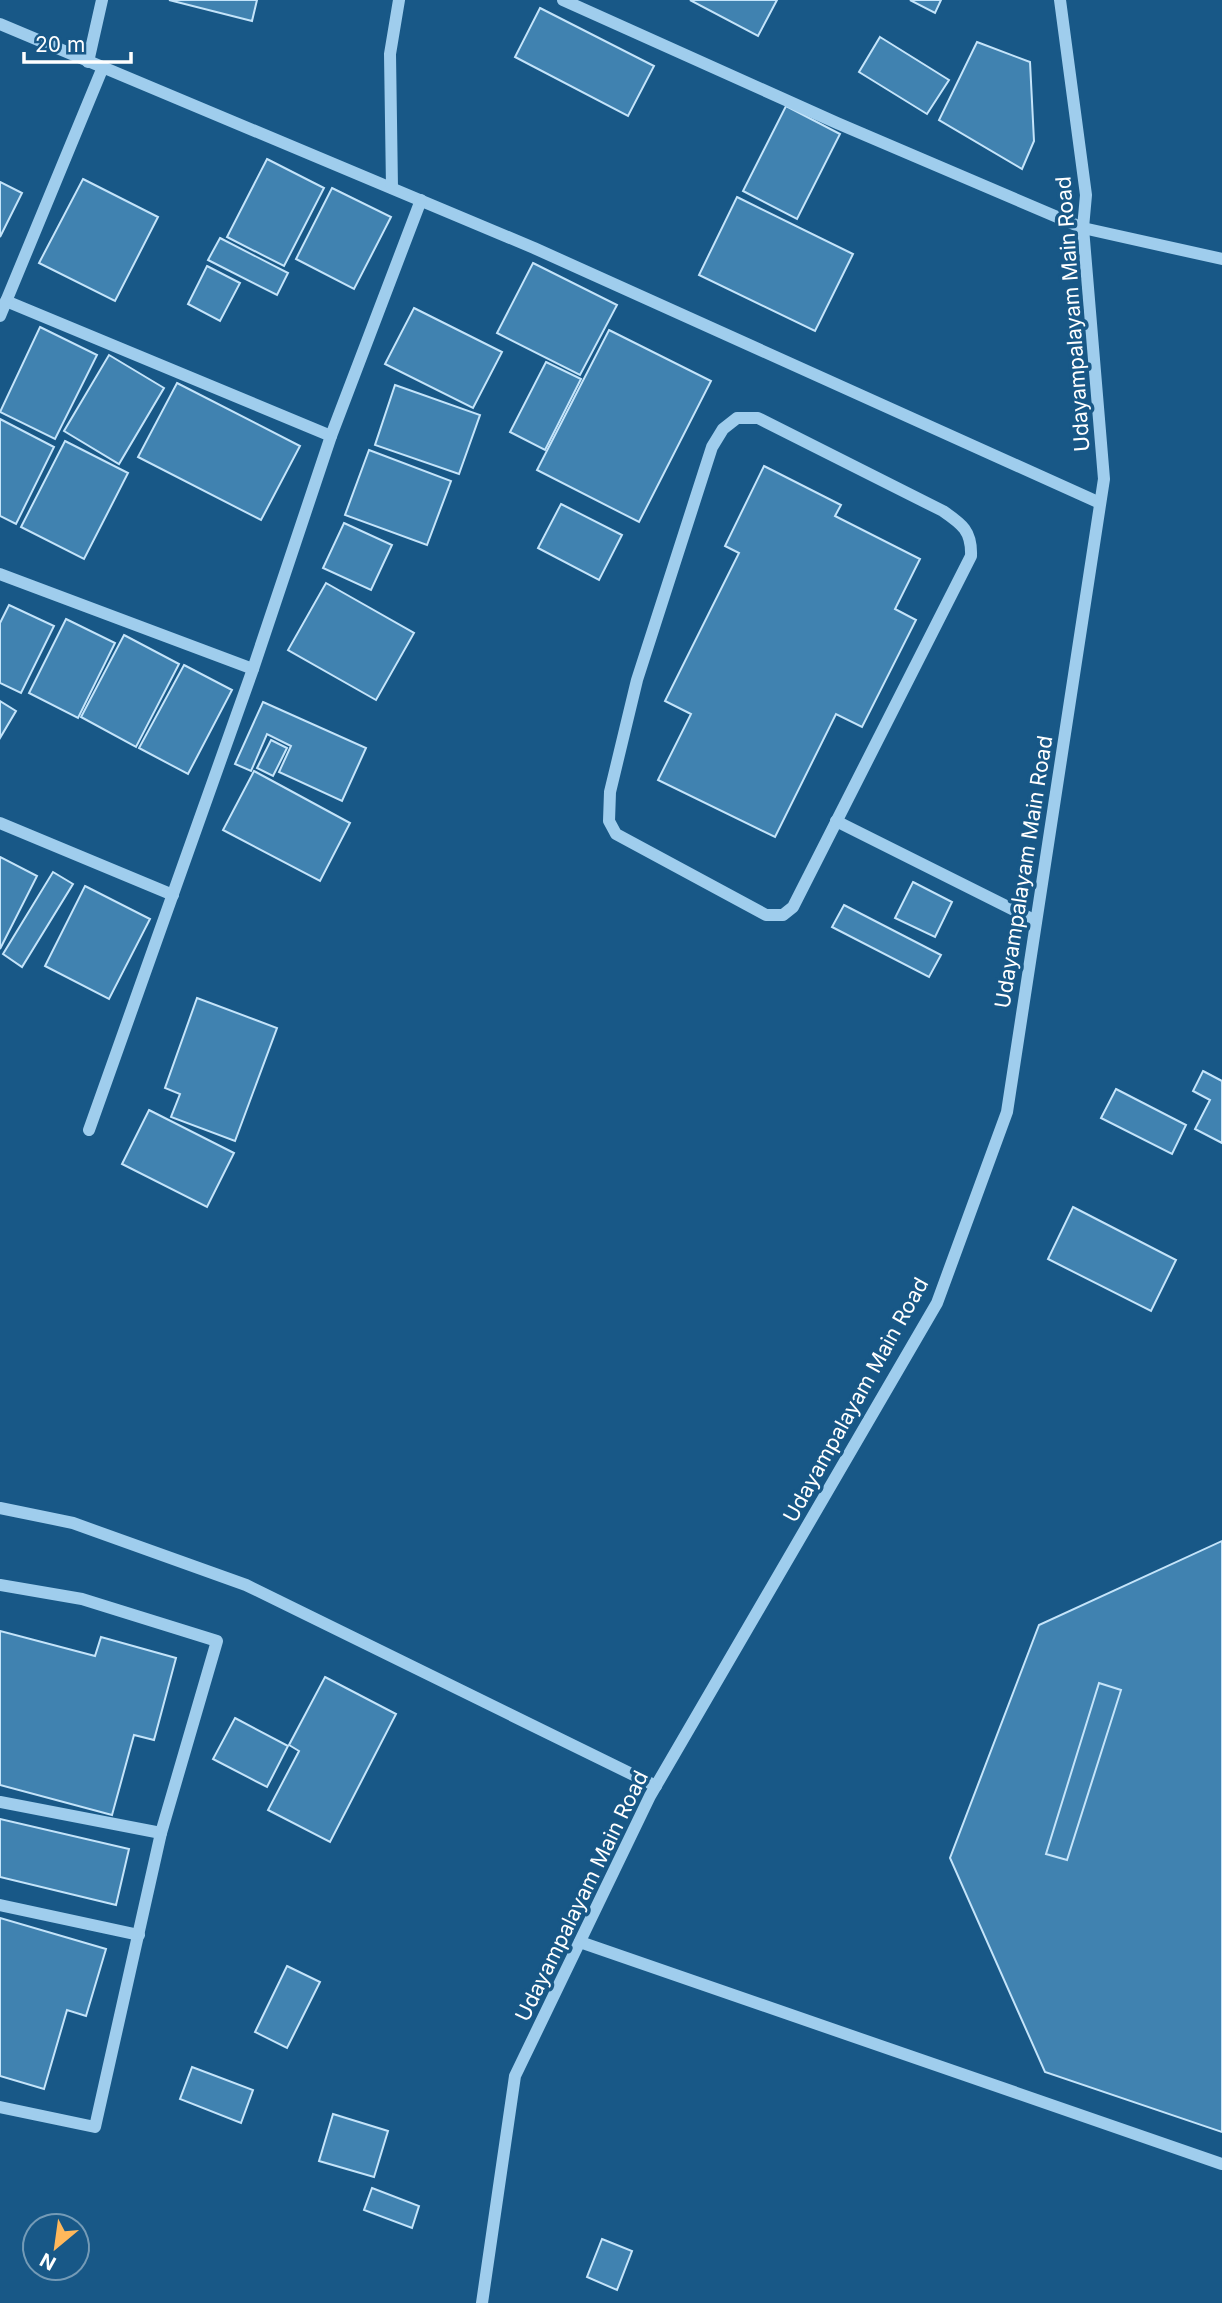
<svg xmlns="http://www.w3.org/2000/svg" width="1222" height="2303" font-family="Inter,sans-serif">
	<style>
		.building { fill: #4082b0; stroke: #c4e4fa; stroke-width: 2 }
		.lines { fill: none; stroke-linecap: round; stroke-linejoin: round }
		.minor { stroke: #9fcded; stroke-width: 12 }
		.labels { text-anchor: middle; stroke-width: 7; stroke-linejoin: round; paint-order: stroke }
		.street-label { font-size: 21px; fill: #fff; stroke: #185887 }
	</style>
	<rect width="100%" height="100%" fill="#185887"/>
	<!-- building -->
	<g class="building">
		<path d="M169 0H257L252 21Z"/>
		<path d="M690 0H777L758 36Z"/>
		<path d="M910 0H941L935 13Z"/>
		<path d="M540 8 654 66 628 116 515 57Z"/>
		<path d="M880 37 949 80 927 114 859 72Z"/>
		<path d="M977 42 1030 62 1034 141 1022 169 939 120Z"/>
		<path d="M786 106 840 134 797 219 743 191Z"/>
		<path d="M267 159 324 188 284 266 227 237Z"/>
		<path d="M83 179 158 217 115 301 39 263Z"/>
		<path d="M0 182 22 193 0 237Z"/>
		<path d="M332 188 391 217 354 289 296 259Z"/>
		<path d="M737 197 853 254 815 331 699 275Z"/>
		<path d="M220 238 288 273 277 295 208 260Z"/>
		<path d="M533 263 617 305 580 375 497 333Z"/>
		<path d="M207 266 240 283 220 321 188 304Z"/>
		<path d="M414 308 502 352 473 408 385 364Z"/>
		<path d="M40 327 97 355 55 439 0 412Z"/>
		<path d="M609 330 711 381 639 522 537 470Z"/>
		<path d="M109 355 164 388 119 464 64 431Z"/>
		<path d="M546 362 581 379 545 450 510 432Z"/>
		<path d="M177 383 300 446 261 520 138 457Z"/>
		<path d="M395 385 480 415 459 474 375 445Z"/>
		<path d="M0 419 54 447 16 524 0 516Z"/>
		<path d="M65 441 128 473 84 559 21 527Z"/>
		<path d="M369 450 451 481 427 545 345 515Z"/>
		<path d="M764 466 841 505 835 516 920 559 895 609 916 620 862 727 836 714 775 837 658 780 691 714 665 701 739 553 725 546Z"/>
		<path d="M561 504 622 535 599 580 538 548Z"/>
		<path d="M344 523 392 545 371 590 323 568Z"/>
		<path d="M326 583 414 633 376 700 288 650Z"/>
		<path d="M9 605 54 626 21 693 0 683V623Z"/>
		<path d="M66 619 115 643 78 718 29 693Z"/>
		<path d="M124 635 179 664 136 747 81 717Z"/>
		<path d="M184 665 232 690 188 774 139 748Z"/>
		<path d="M0 701 16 711 0 738Z"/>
		<path d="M263 702 366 748 342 801 279 772 291 746 267 734 251 771 235 764Z"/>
		<path d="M271 740 287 748 273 776 257 768Z"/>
		<path d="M254 771 350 823 320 881 223 830Z"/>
		<path d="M0 857 37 876 0 949Z"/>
		<path d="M53 872 73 884 22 967 3 954Z"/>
		<path d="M913 882 952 902 935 937 895 918Z"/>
		<path d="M85 886 150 919 109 999 45 966Z"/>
		<path d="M844 905 941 955 929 977 832 927Z"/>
		<path d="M197 998 277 1028 235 1141 171 1117 180 1094 165 1088Z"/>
		<path d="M1203 1071 1222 1081V1143L1195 1129 1210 1100 1193 1091Z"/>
		<path d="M1116 1089 1186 1125 1172 1154 1101 1118Z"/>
		<path d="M149 1110 234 1153 207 1207 122 1164Z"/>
		<path d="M1073 1207 1176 1260 1151 1311 1048 1259Z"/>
		<path d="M1222 1541V2132L1045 2072 950 1858 1039 1625Z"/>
		<path d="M0 1631 95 1656 101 1637 176 1658 154 1740 134 1735 112 1815 0 1785Z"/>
		<path d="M325 1677 396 1714 330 1842 268 1810 299 1751 289 1745Z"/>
		<path d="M1099 1683 1121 1690 1067 1860 1046 1854Z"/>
		<path d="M235 1718 288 1746 267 1787 213 1759Z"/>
		<path d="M0 1819 129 1849 116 1905 0 1877Z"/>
		<path d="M0 1918 106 1949 86 2016 67 2010 44 2089 0 2076Z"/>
		<path d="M287 1966 320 1982 287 2048 255 2032Z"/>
		<path d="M192 2067 253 2090 241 2123 180 2099Z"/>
		<path d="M333 2114 388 2131 374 2177 319 2161Z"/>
		<path d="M372 2188 419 2206 412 2228 364 2210Z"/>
		<path d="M602 2239 632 2251 617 2290 587 2277Z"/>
	</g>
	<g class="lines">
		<!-- minor -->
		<g class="minor">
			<path d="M563 0 837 123 1083 228 1222 259"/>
			<path d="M0 24 534 248 1100 503"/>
			<path d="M88 62 102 0"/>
			<path d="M392 188 390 54 399 0"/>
			<path d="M6 301 331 436"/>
			<path d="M0 316 103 67"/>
			<path d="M737 418H758L943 511C962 524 972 531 971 556L793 907 783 915H766L616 834 609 821 610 792 637 680 712 447 723 429Z"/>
			<path d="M0 574 253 669"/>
			<path d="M836 821 1036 921"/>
			<path d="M0 823 173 895"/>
			<path d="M89 1130 253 669 331 436 421 200"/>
			<path d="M0 1508 73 1523 246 1585 656 1786"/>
			<path d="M0 1585 82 1599 217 1641 161 1833 95 2127 0 2107"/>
			<path d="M0 1802 161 1833"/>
			<path d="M0 1905 139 1935"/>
			<path d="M580 1942 1222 2164"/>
			<path d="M482 2303 515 2076 650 1796 937 1303 1007 1112 1104 479 1083 228 1086 195 1060 0"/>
		</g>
	</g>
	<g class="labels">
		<!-- street labels -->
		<g class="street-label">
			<text transform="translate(1073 314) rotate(-94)" y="7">Udayampalayam Main Road</text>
			<text transform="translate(1024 872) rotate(-81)" y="7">Udayampalayam Main Road</text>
			<text transform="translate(856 1400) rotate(-61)" y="7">Udayampalayam Main Road</text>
			<text transform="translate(582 1896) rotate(-64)" y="7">Udayampalayam Main Road</text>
		</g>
	</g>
	<!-- north arrow -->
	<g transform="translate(56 2247) rotate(209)"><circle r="33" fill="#185887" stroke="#749bb7" stroke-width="2"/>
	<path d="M0-5L12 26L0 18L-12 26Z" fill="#ffb85b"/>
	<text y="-10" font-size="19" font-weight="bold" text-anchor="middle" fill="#ffffff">N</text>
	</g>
	<!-- scale -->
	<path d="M24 52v10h107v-10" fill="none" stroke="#ffffff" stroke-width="3.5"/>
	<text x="35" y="52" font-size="21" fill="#ffffff" stroke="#185887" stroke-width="5" paint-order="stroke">20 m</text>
</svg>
